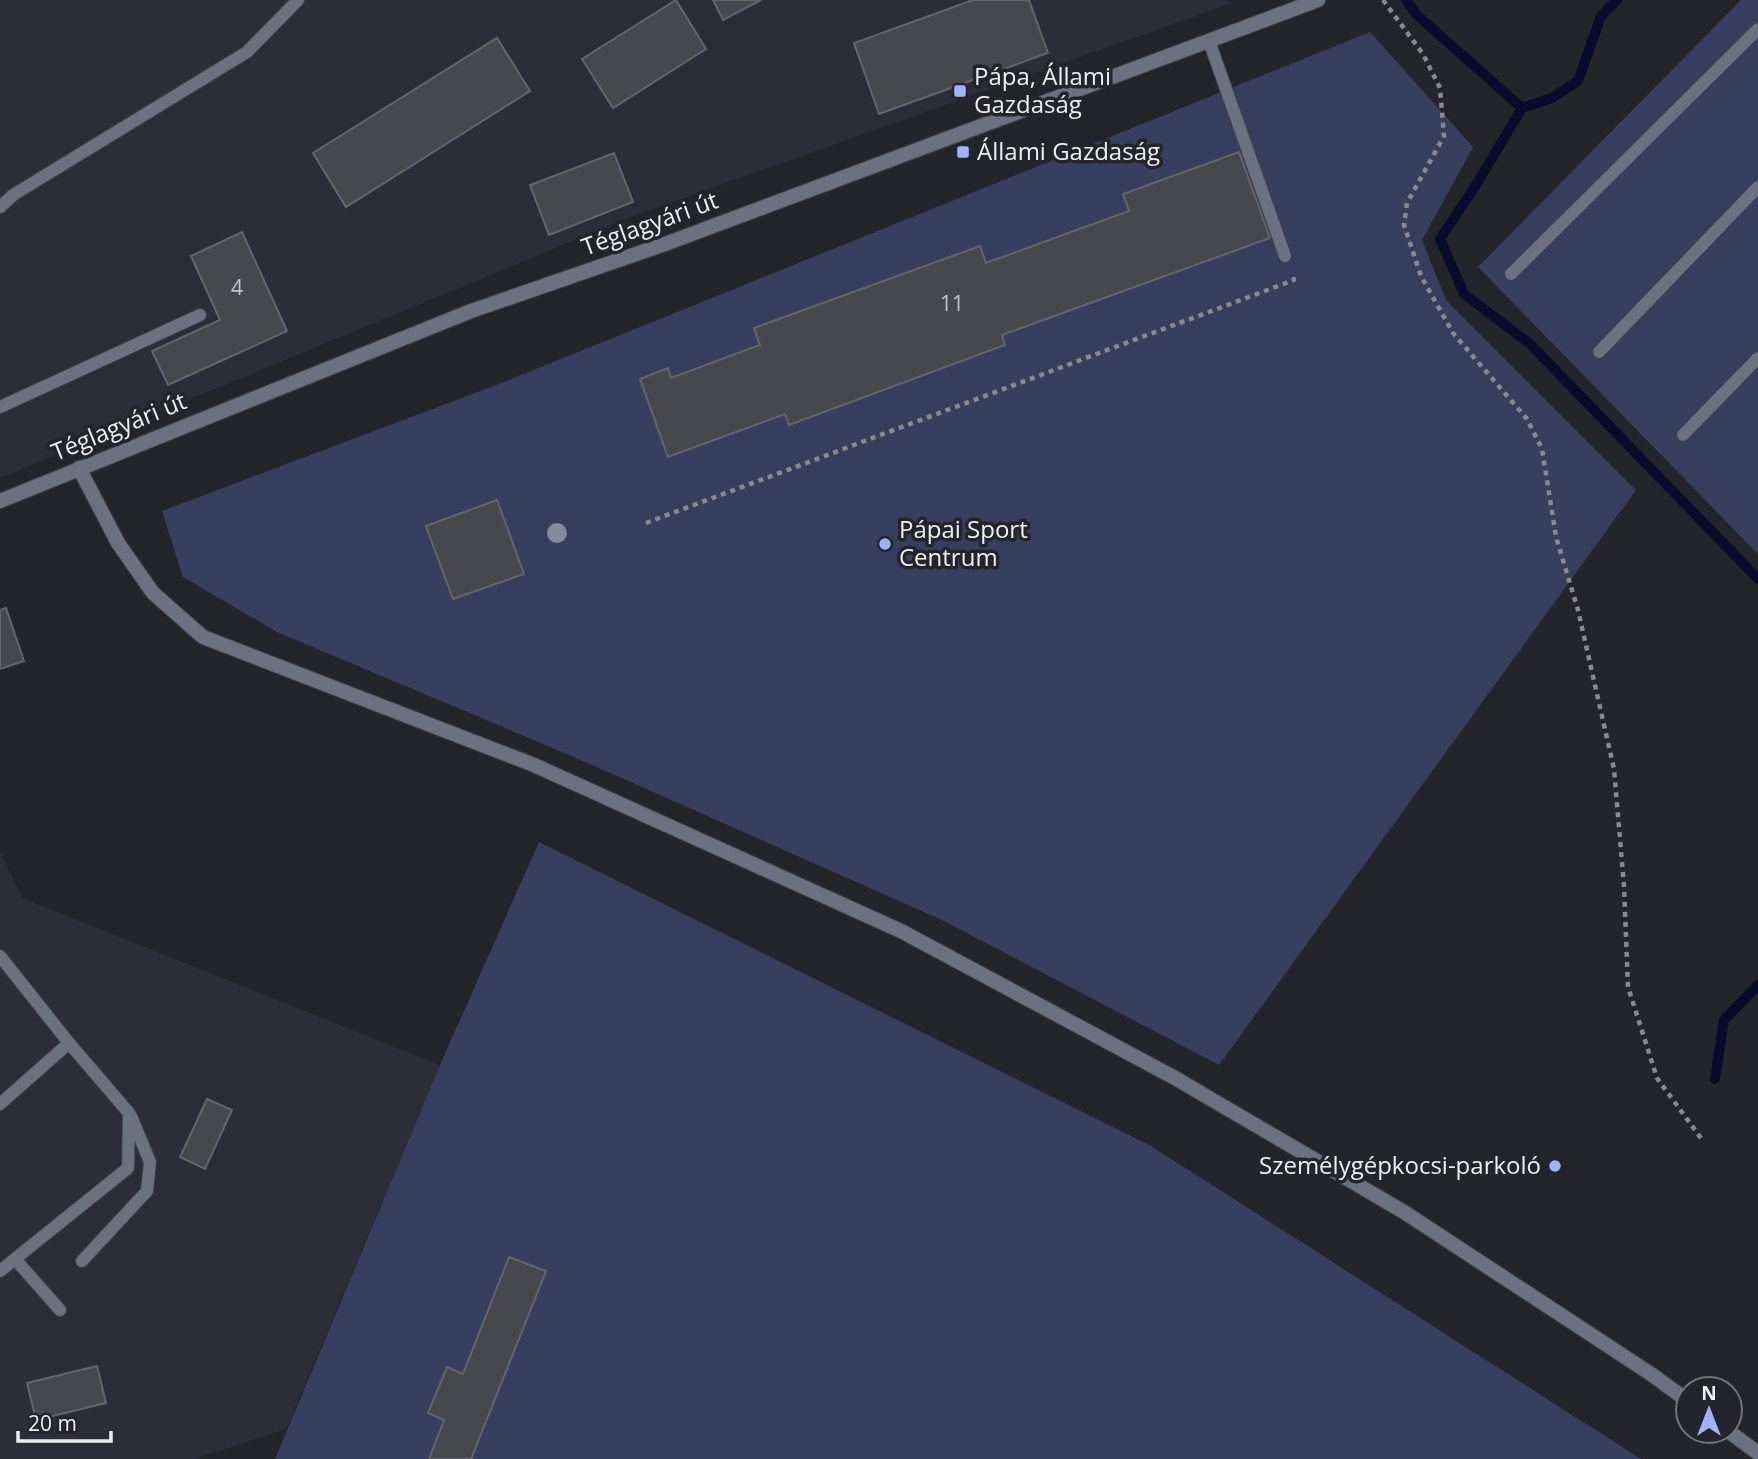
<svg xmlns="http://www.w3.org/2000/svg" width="1758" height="1459" font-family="'Open Sans',sans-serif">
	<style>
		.built { fill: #2b2e39 }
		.green { fill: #373f5e }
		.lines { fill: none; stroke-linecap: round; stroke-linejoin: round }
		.stream { stroke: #080c2a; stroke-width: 10 }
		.building { fill: #46484e; stroke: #63656b; stroke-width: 2 }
		.service-casing { stroke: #404147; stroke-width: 14 }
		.minor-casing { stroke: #404147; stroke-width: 16 }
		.path { stroke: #898a8f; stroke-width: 4.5; stroke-dasharray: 5 5; stroke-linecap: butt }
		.service { stroke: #6c7182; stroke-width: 12 }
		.minor { stroke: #6c7182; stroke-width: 14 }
		.tree { fill: #868b9b }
		.poi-dot { fill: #9fb3fd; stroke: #24252b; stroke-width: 2.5 }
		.labels { text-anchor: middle; stroke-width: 7; stroke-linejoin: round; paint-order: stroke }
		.number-label { font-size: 21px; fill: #c3c4c9 }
		.poi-label { font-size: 24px; fill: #edeef2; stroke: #24252b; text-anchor: start }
		.street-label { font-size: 24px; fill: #edeef2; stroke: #24252b }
	</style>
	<rect width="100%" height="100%" fill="#24252b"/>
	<!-- built -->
	<g class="built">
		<path d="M0 0H1229L1232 3 633 216 0 478Z"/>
		<path d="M0 851 22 898 440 1065 286 1429 194 1459H0Z"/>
	</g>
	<!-- green -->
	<g class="green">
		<path d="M1741 0H1758V554L1478 267Z"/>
		<path d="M1370 32 1473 147 1422 240 1446 300 1636 490 1219 1065 942 920 581 760 277 632 183 577 162 511 499 384Z"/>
		<path d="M539 842 1151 1146 1641 1459H275L440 1065Z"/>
	</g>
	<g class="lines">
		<!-- stream -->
		<g class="stream">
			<path d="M1406 0 1417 15 1522 108 1476 185 1440 239 1464 294 1529 343 1758 579"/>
			<path d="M1522 108 1552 98 1578 81 1601 16 1617 0"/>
			<path d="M1715 1079 1724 1020 1758 985"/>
		</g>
	</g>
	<!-- building -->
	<g class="building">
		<path d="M676 0 706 49 613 108 582 59Z"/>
		<path d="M713 0H761L723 20Z"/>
		<path d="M973 0H1029L1048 53 879 114 854 43Z"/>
		<path d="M497 38 530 91 346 207 313 153Z"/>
		<path d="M1239 152 1270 238 1002 335 1005 345 789 425 785 414 668 457 640 379 668 368 671 378 760 345 754 328 980 246 986 263 1129 211 1123 194Z"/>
		<path d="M614 153 633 202 549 235 530 185Z"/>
		<path d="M242 232 287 331 168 385 152 351 220 320 191 256Z"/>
		<path d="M497 500 524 574 453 599 426 526Z"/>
		<path d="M6 608 24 661 0 669V610Z"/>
		<path d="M207 1099 232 1110 205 1169 180 1157Z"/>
		<path d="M509 1257 546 1271 471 1459H429L444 1420 428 1413 447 1367 463 1374Z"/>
		<path d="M97 1366 106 1403 36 1420 27 1383Z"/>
	</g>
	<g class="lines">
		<defs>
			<g id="service">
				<path d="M1209 41 1285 256"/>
				<path d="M0 207 13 195 247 52 298 0"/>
				<path d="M1511 274 1758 29"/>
				<path d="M1599 352 1758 187"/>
				<path d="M0 407 200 315"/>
				<path d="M1683 435 1758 358"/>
				<path d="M0 956 69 1043 129 1113 128 1168 0 1271"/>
				<path d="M0 1104 69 1043"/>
				<path d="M15 1259 60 1310"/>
				<path d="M82 1261 147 1191 150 1162 131 1116"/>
			</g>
			<g id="minor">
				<path d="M79 468 118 543 153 593 203 637 534 765 901 931 1175 1078 1404 1212 1651 1374 1688 1401"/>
				<path d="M0 501 471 311 665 244 1318 0"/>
				<path d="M1728 1431 1758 1453"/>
			</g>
		</defs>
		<!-- service casing -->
		<use href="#service" class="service-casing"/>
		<!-- minor casing -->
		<use href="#minor" class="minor-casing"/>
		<!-- path -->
		<g class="path">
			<path d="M1383 0 1423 54 1440 88 1444 136 1407 203 1404 225 1421 276 1453 333 1527 419 1542 449 1556 537 1578 610 1614 769 1624 886 1628 987 1657 1078 1703 1141"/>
			<path d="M646 523 1294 280 1292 274"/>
		</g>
		<!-- service -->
		<use href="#service" class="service"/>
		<!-- minor -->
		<use href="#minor" class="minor"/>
	</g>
	<!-- trees -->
	<circle class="tree" cx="557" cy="533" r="10"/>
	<!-- markers -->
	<g class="poi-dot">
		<rect x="953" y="84" width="14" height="14" rx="3.5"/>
		<rect x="956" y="145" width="14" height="14" rx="3.5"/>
		<circle cx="885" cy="544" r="7"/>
		<circle cx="1555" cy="1166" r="7"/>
	</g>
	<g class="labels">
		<!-- number labels -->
		<g class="number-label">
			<text x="237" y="295">4</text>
			<text x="952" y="311">11</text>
		</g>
		<!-- poi labels -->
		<g class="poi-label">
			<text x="974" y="85">Pápa, Állami<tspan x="974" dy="28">Gazdaság</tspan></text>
			<text x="977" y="160">Állami Gazdaság</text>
			<text x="899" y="538">Pápai Sport<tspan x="899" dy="28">Centrum</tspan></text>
			<text x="1541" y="1174" text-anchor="end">Személygépkocsi-parkoló</text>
		</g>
		<!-- street labels -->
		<g class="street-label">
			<text transform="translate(650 224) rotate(-20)" y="8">Téglagyári út</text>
			<text transform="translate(119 427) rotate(-22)" y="8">Téglagyári út</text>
		</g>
	</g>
	<!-- north arrow -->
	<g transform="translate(1709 1410)"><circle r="33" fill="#24252b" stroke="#74757b" stroke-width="2"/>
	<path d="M0-5L12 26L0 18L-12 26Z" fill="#9fb3fd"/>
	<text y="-10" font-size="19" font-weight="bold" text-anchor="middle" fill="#edeef2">N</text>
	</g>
	<!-- scale -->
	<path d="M18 1431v10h93v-10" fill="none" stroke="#edeef2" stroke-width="3.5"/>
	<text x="28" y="1431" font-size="21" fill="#edeef2" stroke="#24252b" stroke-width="5" paint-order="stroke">20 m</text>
</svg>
